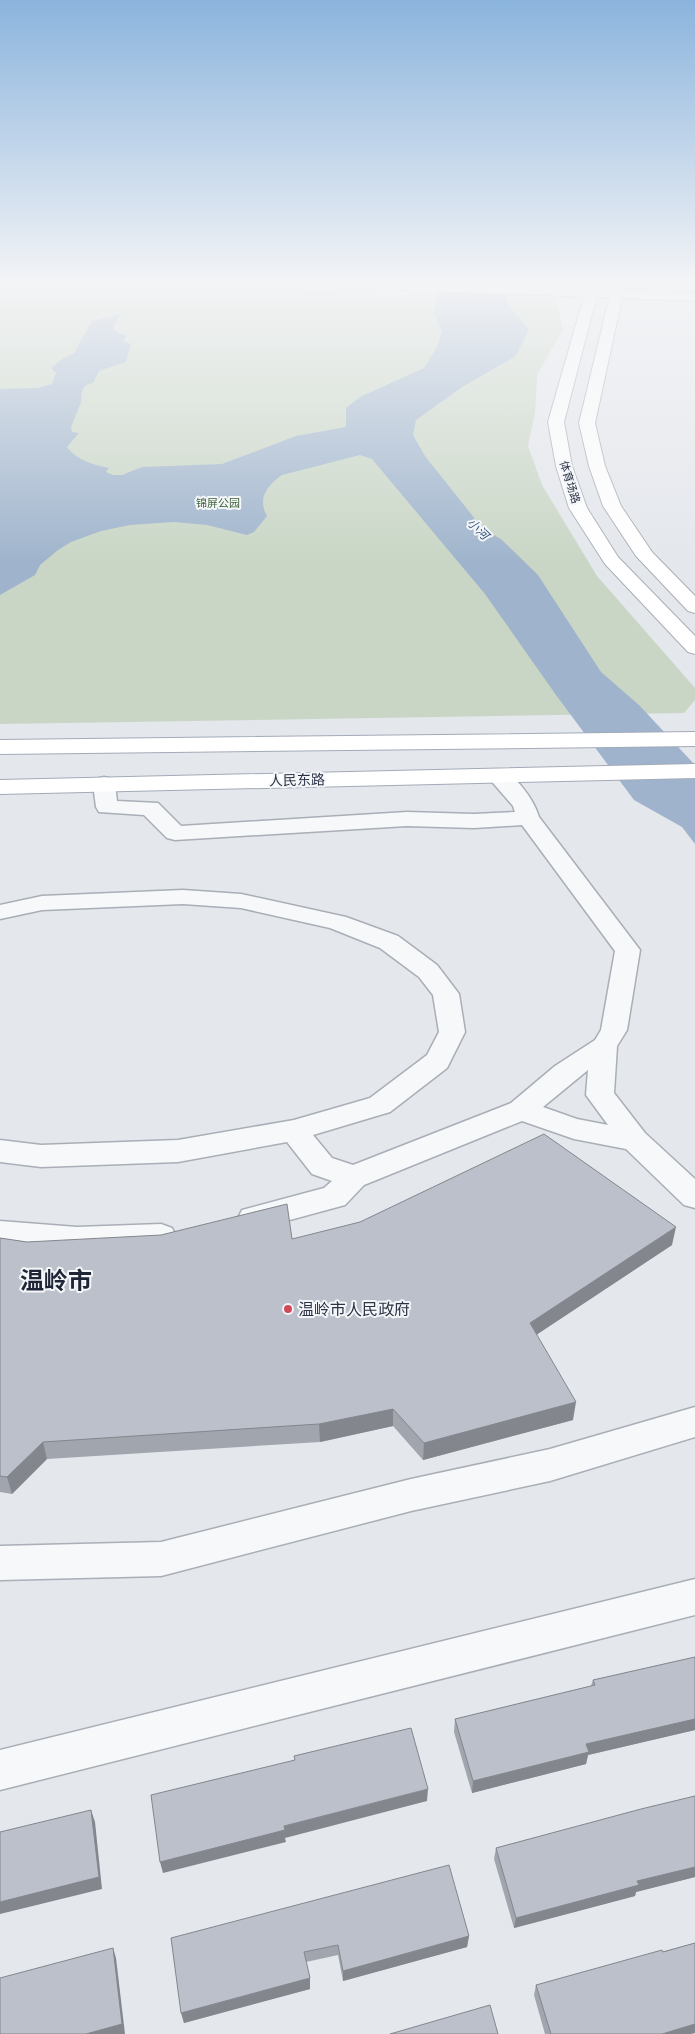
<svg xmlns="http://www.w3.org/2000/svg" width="695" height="2034" font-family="Inter,'Noto Sans SC',sans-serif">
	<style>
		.green { fill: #c9d6c5 }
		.water { fill: #9fb4cc }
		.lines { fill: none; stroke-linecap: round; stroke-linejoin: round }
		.minor-casing { stroke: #a9aeb7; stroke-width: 3 }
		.tertiary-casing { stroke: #a9aeb7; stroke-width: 2 }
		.secondary-casing { stroke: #a9aeb7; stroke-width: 2 }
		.primary-casing { stroke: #a3abb8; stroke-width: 2 }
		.minor { fill: #f7f8fa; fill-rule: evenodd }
		.tertiary { fill: #f7f8fa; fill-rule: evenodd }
		.secondary { fill: #fff; fill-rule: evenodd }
		.primary { fill: #fff; fill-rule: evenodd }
		.wall { fill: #a1a5ae }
		.shaded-wall { fill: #83868d }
		.building { fill: #bbc0ca; stroke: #83868d }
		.poi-dot { fill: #d1495b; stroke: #f4f6f9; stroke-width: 2 }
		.labels { text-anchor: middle; stroke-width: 4; stroke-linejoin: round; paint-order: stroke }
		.far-street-label { font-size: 11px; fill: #2b3445; stroke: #f4f6f9 }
		.far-park-label { font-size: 11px; fill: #3f6138; stroke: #f4f6f9 }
		.far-water-label { font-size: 12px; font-style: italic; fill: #34527a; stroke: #f4f6f9 }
		.street-label { font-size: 14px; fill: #2b3445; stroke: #f4f6f9 }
		.near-poi-label { font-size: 16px; fill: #2b3445; stroke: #f4f6f9; text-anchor: start }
		.town-label { font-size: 24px; font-weight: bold; fill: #1d2536; stroke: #f4f6f9 }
	</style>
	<rect width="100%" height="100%" fill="#e4e7ec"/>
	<!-- green -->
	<path class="green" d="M0 279 556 299 563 330 537 375 535 413 528 446 542 485 597 576 695 688V700L684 713 0 724Z"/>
	<!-- water -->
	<path class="water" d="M441 279H515L512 283 506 303 529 329 516 356 462 387 416 420 413 435 425 456 483 529 501 539 538 575 601 672 639 705 695 765V844L682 827 634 800 556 695 485 594 372 459 360 455 282 475C267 486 257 498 267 516L254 532 247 535 207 525 174 522 130 525 101 531 71 542 58 550 40 565 35 575 0 595V389L38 388 52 384 56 373 51 368 62 359 74 353 92 321 121 314 113 327 115 331 127 336 123 341 131 344 126 362 99 371 93 383 86 385 82 390 81 402 71 427 72 432 79 433 67 447C76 460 94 465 109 468L106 472 113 475H122L142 467 222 464 296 436 346 427V408L360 397 424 368 437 347 442 332 434 313Z"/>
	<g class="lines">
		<defs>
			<g id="minor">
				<path d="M498 770C516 774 534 800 539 817L640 950 627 1030 617 1046 614 1093 645 1133 695 1179V1208L684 1205 626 1149 574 1139 522 1121 364 1185 345 1205 253 1230 242 1226 238 1218 242 1210 324 1188 332 1181 312 1174 287 1142 178 1162 41 1167 0 1162V1140L41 1145 178 1140 294 1120 370 1098 427 1055 439 1032 433 995 419 977 380 948 330 928 241 908 183 904 42 910 0 919V905L42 896 183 890 241 894 346 917 398 936 437 965 459 994 465 1032 447 1068 390 1112 313 1135 332 1158 353 1165 511 1103 555 1066 595 1040 601 1030 615 951 522 825 474 828 407 826 175 840 167 838 144 815 99 812 96 807 93 784 96 779 104 777 112 779 115 784 117 801 158 803 181 826 407 812 474 814 515 812 513 806 487 776 490 771ZM588 1070 586 1095 608 1125 577 1119 543 1107Z"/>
				<path d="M0 1221 77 1227 161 1224 172 1228 176 1236 172 1244 161 1248 77 1251 0 1245Z"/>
				<path d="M695 1407V1437L550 1481 411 1511 161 1576 0 1580V1546L161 1542 411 1479 550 1449Z"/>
				<path d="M695 1579V1615L0 1790V1750Z"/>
			</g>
			<path id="tertiary" d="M217 279H313L695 293V301L223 283Z"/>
			<g id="secondary">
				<path d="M589 279H601L564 422 572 466 587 508 618 557 695 636V654L688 652 605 564 569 508 556 466 548 422Z"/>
				<path d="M614 279H626L595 423 605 466 621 506 652 552 695 596V613L688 611 636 556 603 506 589 466 579 423Z"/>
			</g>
			<g id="primary">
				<path d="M695 732V746L0 754V740Z"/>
				<path d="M695 764V778L0 794V780Z"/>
			</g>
		</defs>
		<!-- minor casing -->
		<use href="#minor" class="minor-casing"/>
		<!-- tertiary casing -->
		<use href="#tertiary" class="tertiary-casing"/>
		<!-- secondary casing -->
		<use href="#secondary" class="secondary-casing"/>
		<!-- primary casing -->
		<use href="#primary" class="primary-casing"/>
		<!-- minor -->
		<use href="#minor" class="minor"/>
		<!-- tertiary -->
		<use href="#tertiary" class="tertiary"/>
		<!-- secondary -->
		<use href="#secondary" class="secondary"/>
		<!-- primary -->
		<use href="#primary" class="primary"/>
	</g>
	<!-- wall -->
	<g class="wall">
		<path d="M0 1238 27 1242 292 1239 672 1245 536 1335 573 1420 423 1460 393 1426 320 1442 47 1459 12 1494 0 1492Z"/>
		<path d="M695 1657V1730L588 1755 586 1764 472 1793 454 1732 455 1719 591 1686 593 1680Z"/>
		<path d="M695 1796V1877L636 1892 635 1896 514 1928 494 1859 496 1848Z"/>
		<path d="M469 1936 467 1947 343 1981 338 1955 306 1962 310 1978V1989L184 2023 171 1938Z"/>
		<path d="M695 1943V2033L690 2034H545L534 1995 536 1985Z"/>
	</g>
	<!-- shaded-wall -->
	<g class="shaded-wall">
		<path d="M676 1227 672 1245 527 1341 530 1323Z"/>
		<path d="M576 1402 573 1420 423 1460 424 1443Z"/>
		<path d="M393 1409V1426L320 1442 319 1424Z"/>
		<path d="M43 1442 47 1459 12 1494 7 1477Z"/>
		<path d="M695 1719V1730L588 1755 586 1764 472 1793 473 1781 586 1744Z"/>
		<path d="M428 1789 427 1801 285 1838 286 1842 163 1873 160 1862 284 1826Z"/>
		<path d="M91 1810 95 1822 102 1889 0 1914V1902Z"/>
		<path d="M695 1867V1877L636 1892 635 1896 514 1928 516 1918 637 1881Z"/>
		<path d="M469 1936 467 1947 343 1981V1971Z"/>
		<path d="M113 1948 116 1958 125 2034H86Z"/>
		<path d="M310 1978V1989L184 2023 181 2013Z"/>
		<path d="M695 2024V2033L690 2034H662Z"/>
	</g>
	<!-- building -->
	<g class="building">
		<path d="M544 1134 676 1227 530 1323 576 1402 424 1443 393 1409 319 1424 43 1442 7 1477 0 1476V1238L27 1242 161 1235 287 1204 292 1239 360 1222Z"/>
		<path d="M695 1657V1719L586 1744 589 1752 473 1781 455 1719 595 1685 593 1680Z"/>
		<path d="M411 1728 428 1789 284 1826 285 1830 160 1862 151 1795 295 1760 294 1756Z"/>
		<path d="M695 1796V1867L637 1881 639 1885 516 1918 496 1848 641 1809Z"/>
		<path d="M91 1810 99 1877 0 1902V1832Z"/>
		<path d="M449 1865 469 1936 343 1971 338 1945 304 1952 310 1978 181 2013 171 1938Z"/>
		<path d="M695 1943V2024L662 2034H551L536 1985 662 1950 663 1952Z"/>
		<path d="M113 1948 122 2024 86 2034H0V1978Z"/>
		<path d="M490 2005 498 2034H390Z"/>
	</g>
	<!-- sky -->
	<linearGradient id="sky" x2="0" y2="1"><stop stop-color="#8bb4dd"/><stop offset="0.5" stop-color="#f3f4f6"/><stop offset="1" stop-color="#f3f4f6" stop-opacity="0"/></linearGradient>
	<rect width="695" height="563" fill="url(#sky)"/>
	<!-- markers -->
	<circle class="poi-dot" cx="288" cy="1309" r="5"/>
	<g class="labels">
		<!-- far-street labels -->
		<g class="far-street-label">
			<text transform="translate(570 482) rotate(73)" y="4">体育场路</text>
		</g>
		<!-- far-park labels -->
		<g class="far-park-label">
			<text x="218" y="507">锦屏公园</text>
		</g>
		<!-- far-water labels -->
		<g class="far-water-label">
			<text transform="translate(478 529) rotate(44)" y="4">小河</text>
		</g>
		<!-- street labels -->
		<g class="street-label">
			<text transform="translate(297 780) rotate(-1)" y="5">人民东路</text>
		</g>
		<!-- near-poi labels -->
		<g class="near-poi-label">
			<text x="298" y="1315">温岭市人民政府</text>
		</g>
		<!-- town labels -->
		<g class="town-label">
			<text x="56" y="1289">温岭市</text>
		</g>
	</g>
</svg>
